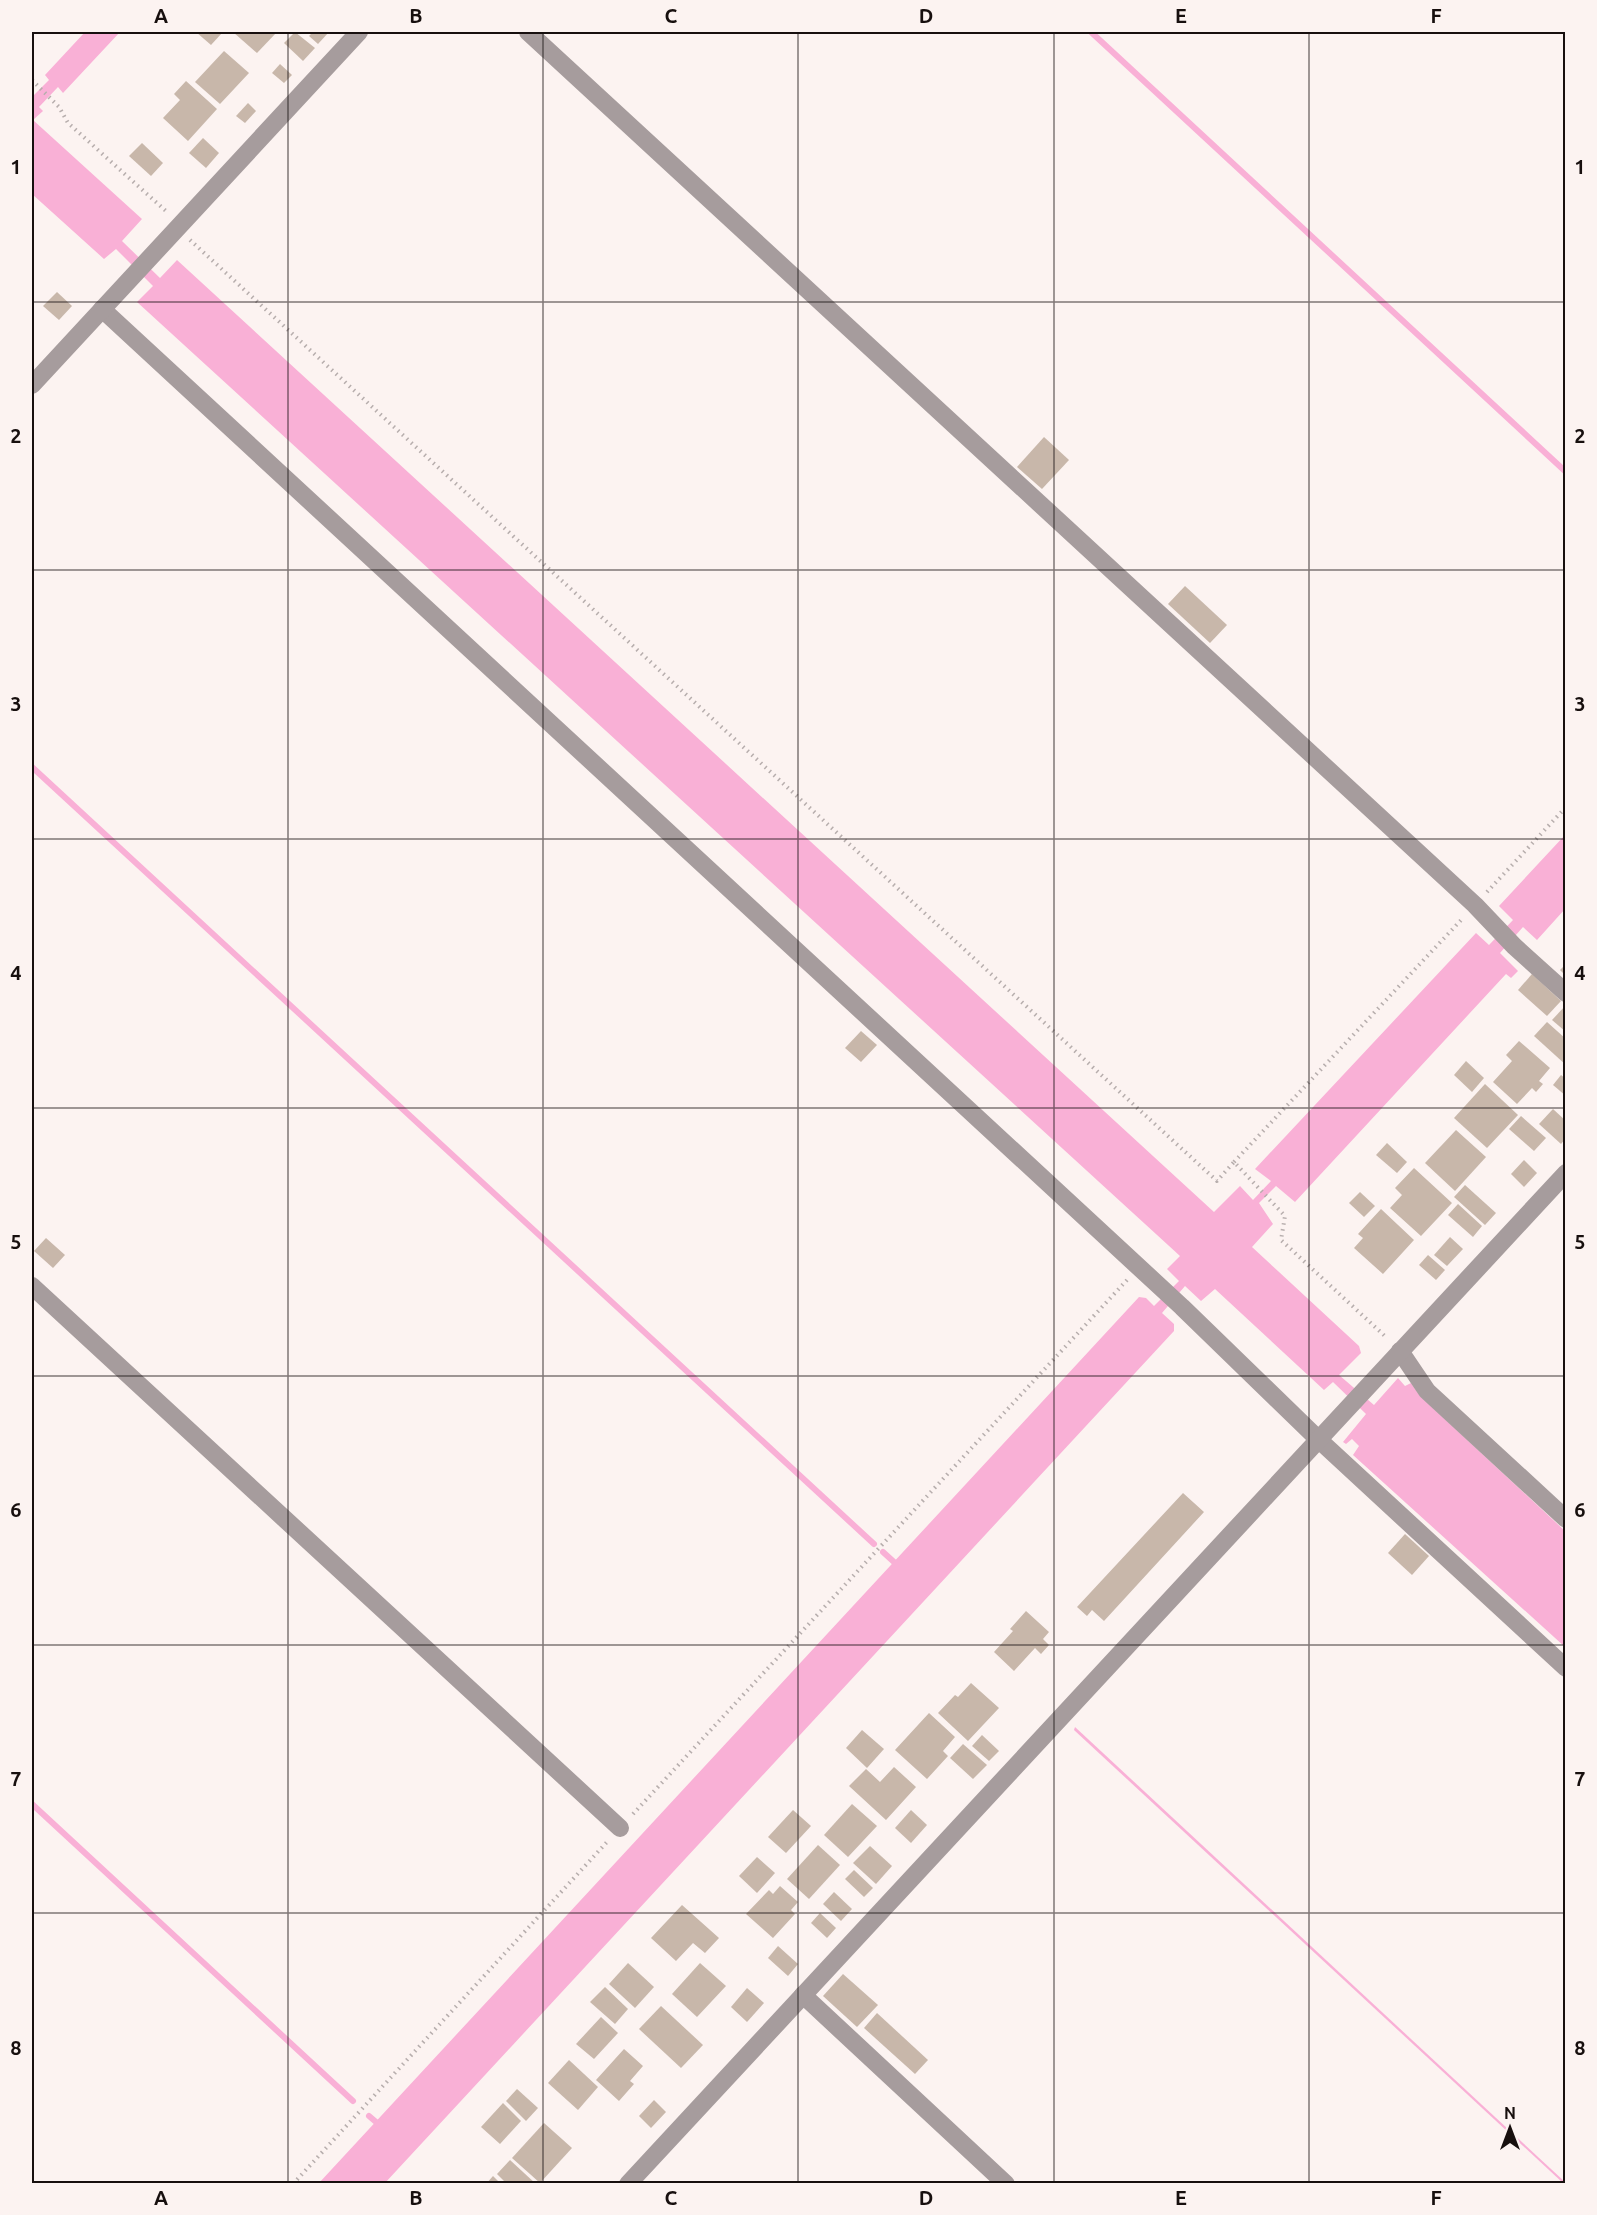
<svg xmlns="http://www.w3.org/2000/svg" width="1597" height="2215" font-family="Ubuntu,sans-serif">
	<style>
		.water { fill: #f9b0d6 }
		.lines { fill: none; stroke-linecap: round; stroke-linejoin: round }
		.stream { stroke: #f9b0d6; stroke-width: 6 }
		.building { fill: #c8b7aa }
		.path { stroke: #b7aead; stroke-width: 4; stroke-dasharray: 1.5 4.5; stroke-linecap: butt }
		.minor { stroke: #a69c9d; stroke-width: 18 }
		.grid { fill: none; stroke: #170f0e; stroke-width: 1.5; stroke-opacity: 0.55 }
		.neatline { fill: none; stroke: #170f0e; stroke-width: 2 }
		.grid-label { font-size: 20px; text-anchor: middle; font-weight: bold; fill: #170f0e }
	</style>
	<rect width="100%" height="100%" fill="#fcf3f1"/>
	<!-- water -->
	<g class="water">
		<path d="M85 32H120L63 93 58 87 39 107 43 111 33 120 142 219 122 241 160 278 177 260 1214 1212 1240 1186 1253 1200 1271 1181 1255 1169 1476 933 1489 945 1513 920 1499 906 1565 835V909L1537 940 1523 927 1500 953 1518 971 1511 978 1506 974 1295 1202 1276 1186 1259 1203 1273 1224 1252 1247 1359 1346 1361 1353 1339 1375 1374 1405 1398 1378 1405 1386 1411 1383 1420 1396 1565 1531V1647L1353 1455 1359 1446 1352 1439 1346 1444 1343 1442 1366 1414 1333 1382 1324 1390 1215 1289 1201 1301 1185 1286 1162 1313 1174 1324V1331L385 2183H319L1139 1297 1146 1298 1154 1306 1179 1281 1167 1269 1180 1256 137 302 153 286 116 249 104 259 32 194V97L49 80 45 75Z"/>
		<path d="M1075 1727 1565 2182V2183H1563L1074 1730Z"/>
	</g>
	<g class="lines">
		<!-- stream -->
		<g class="stream">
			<path d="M1091 32 1566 472"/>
			<path d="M32 767 874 1544"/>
			<path d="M883 1552 894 1562"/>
			<path d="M32 1804 353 2101"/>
			<path d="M369 2116 376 2122"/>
		</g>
	</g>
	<!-- building -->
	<g class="building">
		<path d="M196 32H220L222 33 211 45Z"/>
		<path d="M233 32H277L257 53Z"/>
		<path d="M295 32 315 48 303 61 284 43Z"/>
		<path d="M313 32H329L318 44 309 36Z"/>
		<path d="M224 51 249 73 220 104 195 82Z"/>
		<path d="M280 64 292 75 284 83 272 73Z"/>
		<path d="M186 81 217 109 188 141 163 118 180 100 174 94Z"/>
		<path d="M248 103 256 111 245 123 236 116Z"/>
		<path d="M203 138 219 153 206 168 189 153Z"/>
		<path d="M142 143 163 163 151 176 129 156Z"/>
		<path d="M57 292 72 306 59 320 43 306Z"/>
		<path d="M1044 437 1069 460 1042 489 1017 467Z"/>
		<path d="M1185 586 1227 625 1210 643 1168 604Z"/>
		<path d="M1566 964V976L1560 970Z"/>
		<path d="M1532 974 1561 1001 1547 1016 1518 990Z"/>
		<path d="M1566 1005V1032L1552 1020Z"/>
		<path d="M1547 1022 1566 1039V1065L1534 1036Z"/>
		<path d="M861 1031 877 1045 861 1062 845 1048Z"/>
		<path d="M1519 1041 1550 1068 1539 1081 1543 1084 1536 1092 1532 1088 1517 1104 1493 1082 1512 1061 1506 1055Z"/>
		<path d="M1466 1061 1484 1078 1472 1092 1454 1075Z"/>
		<path d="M1561 1075 1566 1079V1096L1553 1085Z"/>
		<path d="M1485 1084 1518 1115 1487 1148 1454 1118Z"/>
		<path d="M1553 1109 1566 1121V1138L1561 1144 1539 1124Z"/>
		<path d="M1521 1116 1546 1138 1534 1151 1509 1129Z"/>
		<path d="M1456 1130 1486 1157 1455 1191 1425 1163Z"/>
		<path d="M1387 1143 1407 1162 1397 1173 1376 1155Z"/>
		<path d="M1524 1160 1537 1173 1524 1187 1511 1174Z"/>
		<path d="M1414 1168 1452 1203 1421 1236 1390 1208 1402 1195 1395 1188Z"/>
		<path d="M1465 1185 1496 1213 1485 1225 1454 1197Z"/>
		<path d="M1360 1192 1375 1206 1364 1217 1349 1203Z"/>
		<path d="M1458 1204 1482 1226 1473 1237 1448 1215Z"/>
		<path d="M1381 1209 1414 1240 1383 1274 1354 1248 1363 1238 1358 1234Z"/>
		<path d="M1450 1237 1463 1249 1447 1266 1434 1255Z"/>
		<path d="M46 1238 65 1255 53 1268 34 1251Z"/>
		<path d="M1428 1255 1445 1270 1436 1280 1419 1265Z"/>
		<path d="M1183 1493 1204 1512 1104 1621 1092 1610 1087 1616 1077 1607Z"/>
		<path d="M1405 1534 1429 1556 1412 1575 1388 1553Z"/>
		<path d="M1026 1611 1049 1632 1043 1639 1049 1645 1041 1654 1035 1648 1014 1671 994 1652 1013 1631 1010 1629Z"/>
		<path d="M971 1683 999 1708 968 1741 938 1713 955 1695 958 1697Z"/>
		<path d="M929 1713 955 1737 943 1751 948 1756 927 1779 895 1750Z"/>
		<path d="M862 1730 884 1749 867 1768 846 1748Z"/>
		<path d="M982 1735 999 1751 989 1761 972 1746Z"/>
		<path d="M963 1744 987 1765 973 1779 950 1758Z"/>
		<path d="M894 1767 916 1787 886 1820 849 1786 866 1769 880 1782Z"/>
		<path d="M852 1804 877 1826 848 1857 824 1835Z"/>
		<path d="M793 1810 811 1826 786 1853 768 1837Z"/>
		<path d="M911 1810 927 1825 911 1843 895 1828Z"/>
		<path d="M818 1845 840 1865 809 1899 787 1879Z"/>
		<path d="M870 1846 892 1866 876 1884 853 1863Z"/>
		<path d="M757 1857 775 1873 757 1893 739 1876Z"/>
		<path d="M854 1870 873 1888 864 1897 845 1879Z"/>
		<path d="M780 1886 798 1902 791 1910 795 1914 773 1938 746 1914 769 1890 773 1894Z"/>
		<path d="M834 1892 852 1909 841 1921 823 1904Z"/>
		<path d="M682 1905 719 1938 705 1953 693 1943 676 1961 651 1938Z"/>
		<path d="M820 1913 836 1928 827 1938 811 1923Z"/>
		<path d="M778 1946 798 1964 788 1976 768 1958Z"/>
		<path d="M628 1963 654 1987 635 2008 609 1984Z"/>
		<path d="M700 1963 726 1986 697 2017 672 1994Z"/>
		<path d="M843 1974 878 2005 857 2027 823 1996Z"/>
		<path d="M605 1987 628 2009 615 2024 590 2002Z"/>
		<path d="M747 1988 764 2003 747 2022 731 2007Z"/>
		<path d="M661 2006 703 2045 681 2068 639 2029Z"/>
		<path d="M877 2013 928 2060 915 2074 864 2028Z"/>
		<path d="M601 2017 618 2033 594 2059 576 2044Z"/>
		<path d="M624 2049 643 2066 630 2081 634 2084 619 2101 596 2080Z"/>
		<path d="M569 2060 598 2087 578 2110 548 2083Z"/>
		<path d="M517 2089 538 2108 526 2121 506 2101Z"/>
		<path d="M654 2100 666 2112 651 2128 639 2116Z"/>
		<path d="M503 2103 521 2121 500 2144 481 2127Z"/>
		<path d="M544 2123 572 2148 540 2183 512 2158Z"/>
		<path d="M510 2160 536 2184H507L497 2174Z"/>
		<path d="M493 2176 501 2184H486Z"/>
	</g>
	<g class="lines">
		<!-- path -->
		<g class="path">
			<path d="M32 80 59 107 68 123 167 212"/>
			<path d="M190 240 1217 1181 1234 1162 1285 1216 1281 1240 1387 1338"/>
			<path d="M1487 892 1566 807"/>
			<path d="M1234 1162 1463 918"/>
			<path d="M633 1814 1127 1280"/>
			<path d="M293 2184 607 1842"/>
		</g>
		<!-- minor -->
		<g class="minor">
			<path d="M528 32 1475 905 1514 946 1566 993"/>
			<path d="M102 309 1182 1307 1318 1439 1566 1668"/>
			<path d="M32 385 359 32"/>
			<path d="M32 1286 620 1828"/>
			<path d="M1400 1351 1427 1391 1566 1519"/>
			<path d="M803 1995 1006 2184"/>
			<path d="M628 2184 1566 1173"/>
		</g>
	</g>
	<!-- grid -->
	<path class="grid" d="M288 32V2184M543 32V2184M798 32V2184M1054 32V2184M1309 32V2184M32 302H1566M32 570H1566M32 839H1566M32 1108H1566M32 1376H1566M32 1645H1566M32 1913H1566"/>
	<!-- border -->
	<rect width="1597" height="2215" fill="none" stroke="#fcf3f1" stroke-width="66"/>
	<!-- north arrow -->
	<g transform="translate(1510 2128)" stroke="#fcf3f1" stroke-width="4.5" paint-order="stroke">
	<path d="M0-4.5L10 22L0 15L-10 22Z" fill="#170f0e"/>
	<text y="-9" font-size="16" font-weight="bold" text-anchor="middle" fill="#170f0e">N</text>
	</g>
	<rect x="33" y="33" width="1531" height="2149" class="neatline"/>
	<g class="grid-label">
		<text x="161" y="23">A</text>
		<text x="416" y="23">B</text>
		<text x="671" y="23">C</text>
		<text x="926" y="23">D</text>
		<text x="1181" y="23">E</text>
		<text x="1436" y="23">F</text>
		<text x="16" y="174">1</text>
		<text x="1580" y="174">1</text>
		<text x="16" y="443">2</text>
		<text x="1580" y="443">2</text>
		<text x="16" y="711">3</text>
		<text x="1580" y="711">3</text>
		<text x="16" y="980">4</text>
		<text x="1580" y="980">4</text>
		<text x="16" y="1249">5</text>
		<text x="1580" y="1249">5</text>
		<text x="16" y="1517">6</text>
		<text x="1580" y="1517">6</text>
		<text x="16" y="1786">7</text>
		<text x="1580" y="1786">7</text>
		<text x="16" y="2055">8</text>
		<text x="1580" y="2055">8</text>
		<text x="161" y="2205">A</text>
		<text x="416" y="2205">B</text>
		<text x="671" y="2205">C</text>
		<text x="926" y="2205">D</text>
		<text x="1181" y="2205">E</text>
		<text x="1436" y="2205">F</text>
	</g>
</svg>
